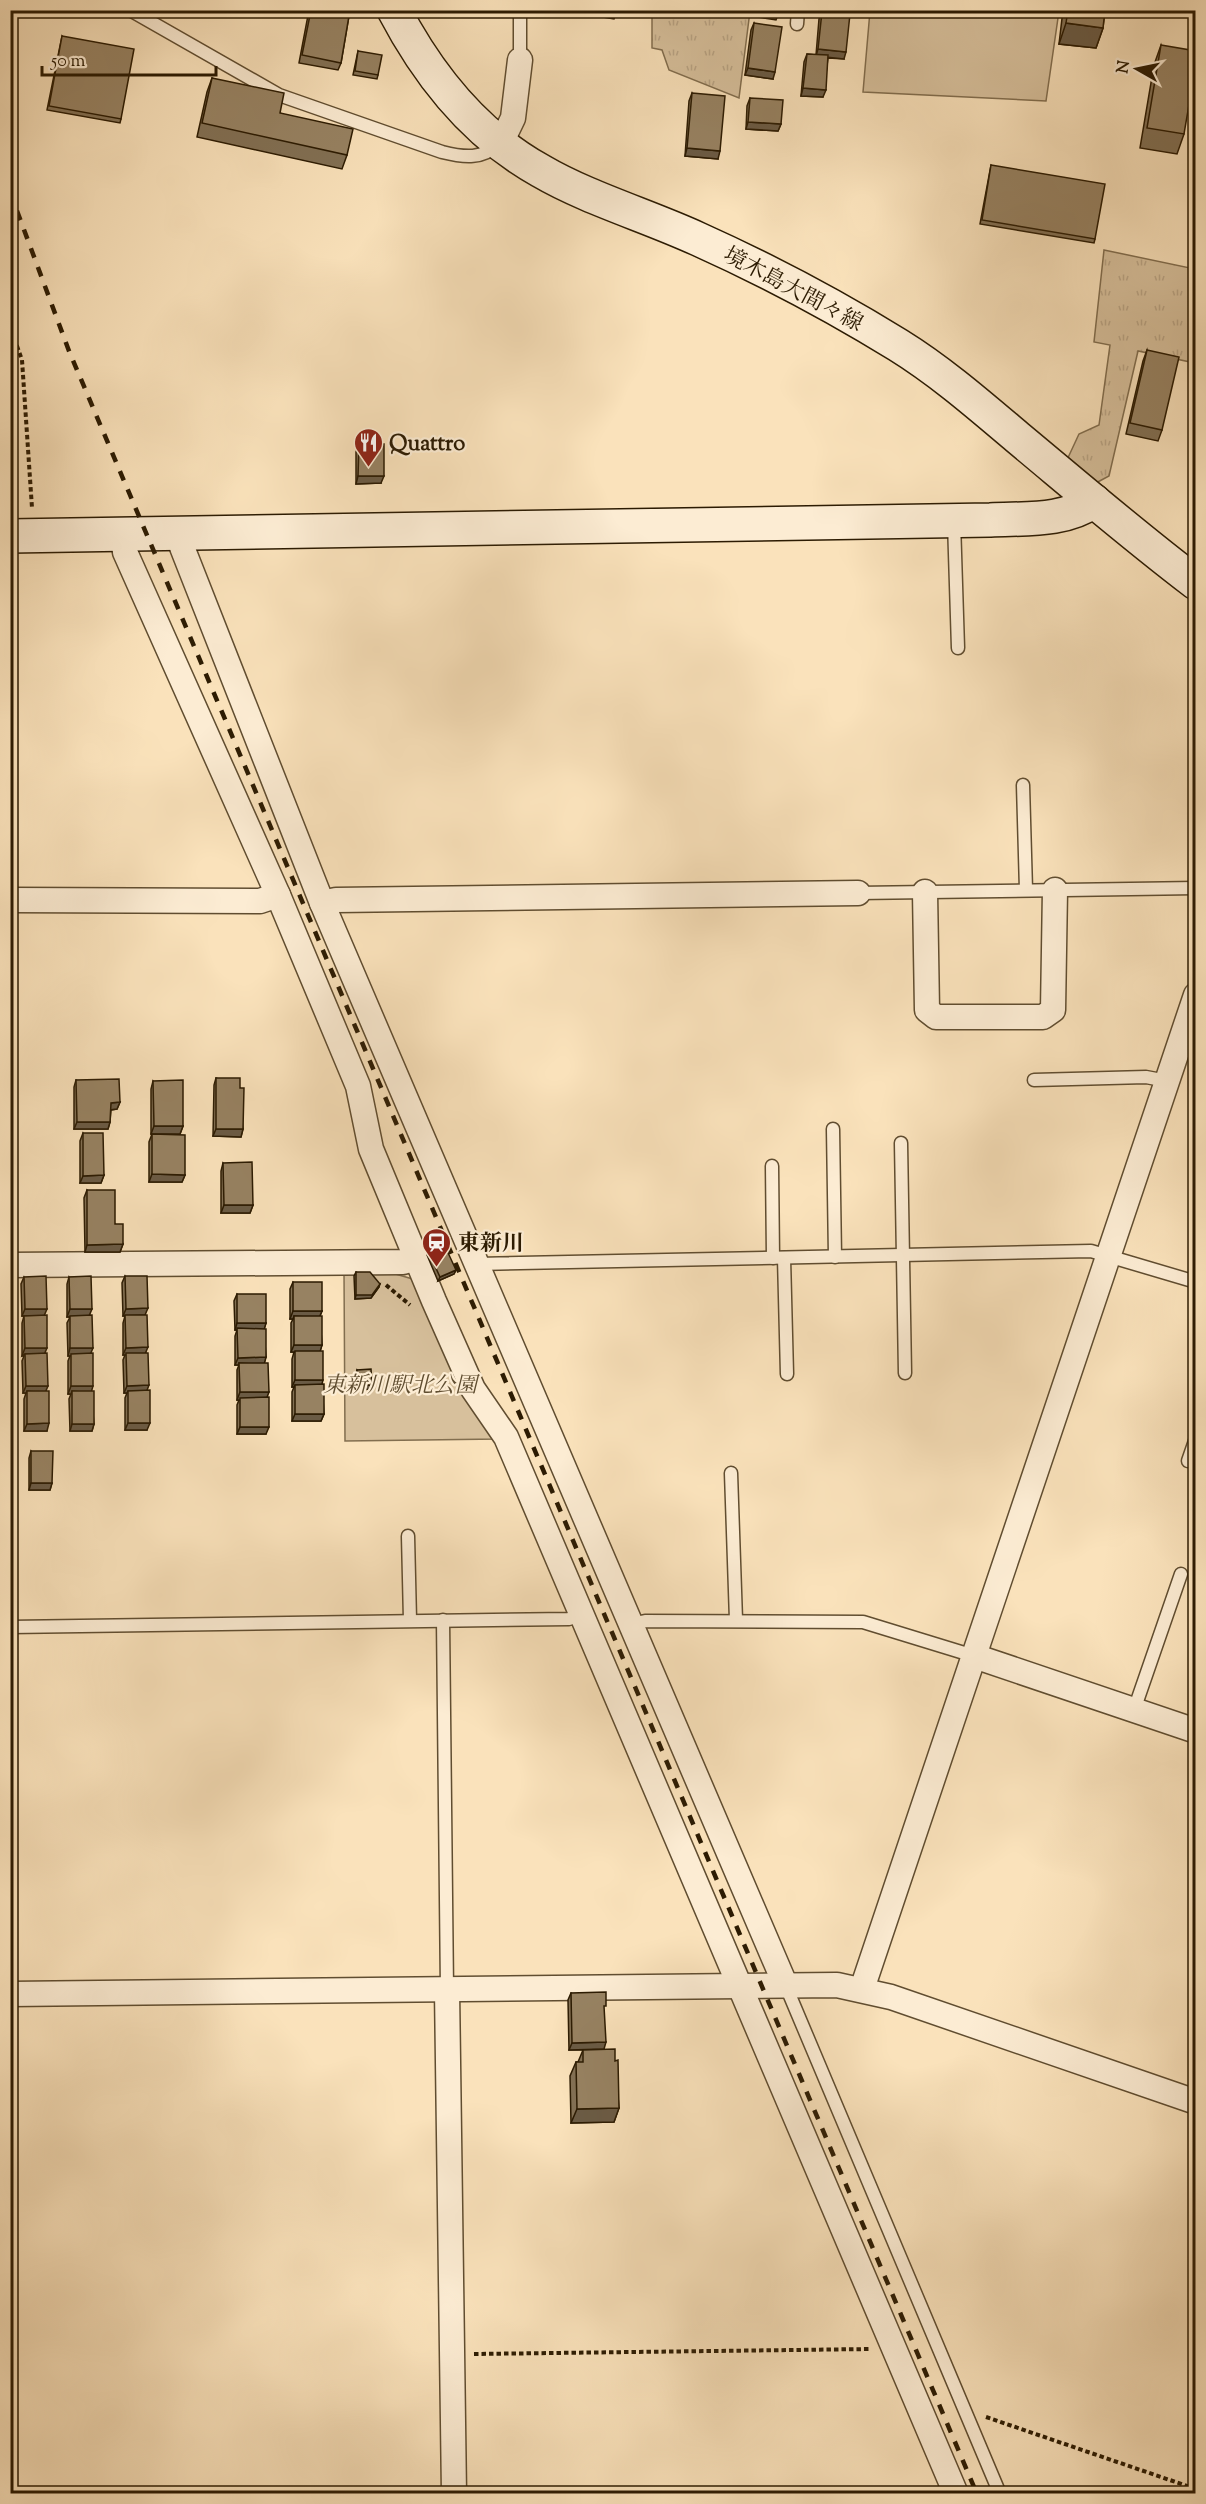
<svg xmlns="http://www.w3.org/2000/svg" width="1206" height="2504" font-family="'Sorts Mill Goudy','Noto Serif JP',serif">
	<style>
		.grass { fill: url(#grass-tufts); stroke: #826e4f; stroke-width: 1.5 }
		.park { fill: #d7c09c; stroke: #826e4f; stroke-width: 1.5 }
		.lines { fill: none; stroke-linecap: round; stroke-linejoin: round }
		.lane-casing { stroke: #604d30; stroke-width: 15 }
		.street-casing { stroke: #604d30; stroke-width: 27 }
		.secondary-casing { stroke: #2c1b02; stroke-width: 36 }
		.path { stroke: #2c1b02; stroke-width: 4; stroke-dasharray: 4.5 3; stroke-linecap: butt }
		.lane { stroke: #fcecd3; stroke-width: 12 }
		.street { stroke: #fcecd3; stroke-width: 24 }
		.secondary { stroke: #fcecd3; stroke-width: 33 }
		.rail { stroke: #2c1b02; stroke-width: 4.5; stroke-dasharray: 10 10; stroke-linecap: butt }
		.wall { fill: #827054; stroke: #2c1b02; stroke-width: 1.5 }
		.shaded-wall { fill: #6a5b45; stroke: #2c1b02; stroke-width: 1.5 }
		.building { fill: #978262; stroke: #2c1b02; stroke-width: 1.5 }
		.labels { text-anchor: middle; stroke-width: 4.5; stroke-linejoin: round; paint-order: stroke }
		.street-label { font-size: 22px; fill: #2c1b02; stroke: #fcecd3 }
		.poi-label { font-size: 22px; font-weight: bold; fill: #2c1b02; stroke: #fcecd3; text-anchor: start }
		.park-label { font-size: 22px; font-style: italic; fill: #5f4d30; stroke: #fcecd3 }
	</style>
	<defs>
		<pattern id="grass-tufts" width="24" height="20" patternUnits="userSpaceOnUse" patternTransform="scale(1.5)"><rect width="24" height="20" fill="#d7c09c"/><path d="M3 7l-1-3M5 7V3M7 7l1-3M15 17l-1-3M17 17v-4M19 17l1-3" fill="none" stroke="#b9a485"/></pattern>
	</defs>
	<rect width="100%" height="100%" fill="#fae2bb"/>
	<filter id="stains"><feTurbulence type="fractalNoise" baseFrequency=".00333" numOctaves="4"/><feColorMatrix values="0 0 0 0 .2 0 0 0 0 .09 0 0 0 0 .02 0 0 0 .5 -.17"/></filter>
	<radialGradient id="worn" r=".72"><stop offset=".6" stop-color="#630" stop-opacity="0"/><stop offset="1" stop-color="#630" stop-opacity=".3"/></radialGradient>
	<!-- grass -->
	<g class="grass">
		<path d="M646 11H750L739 98 669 70 662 50 652 48V12Z"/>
		<path d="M1104 250 1195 269V363L1138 351 1109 476 1094 484 1066 462 1079 434 1099 425 1110 345 1094 342Z"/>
	</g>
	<!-- park -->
	<g class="park">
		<path d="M870 11H1059L1046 101 863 92Z"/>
		<path d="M344 1271 392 1273 416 1280 498 1439 345 1441Z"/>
	</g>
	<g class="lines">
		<defs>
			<g id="lane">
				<path d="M130 10 279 95 442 152C466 158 481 159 500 144"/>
				<path d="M520 10V60"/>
				<path d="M797 24 798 10"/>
				<path d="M954 522 958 648"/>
				<path d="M1023 785 1026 890"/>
				<path d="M858 893 1196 888"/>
				<path d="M1034 1080 1146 1077 1167 1081"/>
				<path d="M833 1129 835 1257"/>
				<path d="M901 1143 905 1373"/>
				<path d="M772 1166 773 1258"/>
				<path d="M784 1258 787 1374"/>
				<path d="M478 1264 1091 1251 1196 1282"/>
				<path d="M1188 1461 1196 1438"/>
				<path d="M731 1473 736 1620"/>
				<path d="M408 1536 410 1620"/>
				<path d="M443 1620 447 1990"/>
				<path d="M631 1624 645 1621 863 1622 974 1656"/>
				<path d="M10 1627 569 1619 581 1615"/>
				<path d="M1134 1710 1181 1574"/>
				<path d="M785 1984 1000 2494"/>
			</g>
			<g id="street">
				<path d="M501 143 513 118 520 60"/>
				<path d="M181 534 182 547 322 903 785 1984"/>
				<path d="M123 535 125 552 278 895 358 1086 371 1149 434 1301 473 1389 506 1437 956 2494"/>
				<path d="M925 892 927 1010 936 1017H1043L1053 1010 1055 890"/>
				<path d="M10 900 260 901 278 895"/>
				<path d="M322 903 336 900 858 893"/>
				<path d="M10 1265 403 1262 417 1258"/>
				<path d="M974 1656 1196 1731"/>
				<path d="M862 1989 1196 995"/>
				<path d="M447 1990 454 2494"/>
				<path d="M10 1994 837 1985 891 1997 1196 2102"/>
			</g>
			<g id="secondary">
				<path d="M394 10C428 75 476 135 541 171 587 198 648 216 698 239 767 270 833 305 898 345 940 371 978 404 1017 437 1076 486 1134 536 1196 583"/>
				<path d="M10 536 990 520C1026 518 1063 522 1094 501"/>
			</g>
		</defs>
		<!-- lane casing -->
		<use href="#lane" class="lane-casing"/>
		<!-- street casing -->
		<use href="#street" class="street-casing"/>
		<!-- secondary casing -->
		<use href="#secondary" class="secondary-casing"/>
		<!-- path -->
		<g class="path">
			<path d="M10 343 17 346 22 360 32 508"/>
			<path d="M386 1285 410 1305"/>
			<path d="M474 2354 871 2349"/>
			<path d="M986 2417 1196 2489"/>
		</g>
		<!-- lane -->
		<use href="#lane" class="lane"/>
		<!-- street -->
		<use href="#street" class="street"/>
		<!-- secondary -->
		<use href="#secondary" class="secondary"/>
		<!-- rail -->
		<path class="rail" d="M10 192 69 351 977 2494"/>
	</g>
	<!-- wall -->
	<g class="wall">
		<path d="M201 10H221L219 16Z"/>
		<path d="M309 10H350L341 63 338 70 299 63Z"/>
		<path d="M1063 10H1105L1103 28 1096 48 1059 44Z"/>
		<path d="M822 12 844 59 828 58 823 97 801 96 804 62 807 54 816 55 819 19Z"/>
		<path d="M754 23 773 79 745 75 751 30Z"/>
		<path d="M62 36 121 119 120 123 47 110Z"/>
		<path d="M1161 45 1184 134 1177 154 1140 148 1154 65Z"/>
		<path d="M358 51 378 75 377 79 353 75Z"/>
		<path d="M212 78 280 113 347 155 342 169 197 137 207 92Z"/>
		<path d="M692 93 718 159 685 156 689 101Z"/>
		<path d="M750 98 781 124 778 131 746 129 747 106Z"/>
		<path d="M991 165 1095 239 1094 243 980 224Z"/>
		<path d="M1147 350 1162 430 1158 441 1126 434 1143 361Z"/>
		<path d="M359 444 381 483 356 484V452Z"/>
		<path d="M216 1078 240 1088 243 1129 241 1137 213 1136 214 1085Z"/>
		<path d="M76 1080 120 1102 117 1109 111 1110 110 1122 108 1129H74V1087Z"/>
		<path d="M153 1081 183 1126 180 1134H151V1089Z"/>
		<path d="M83 1133 104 1175 101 1183H80V1141Z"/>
		<path d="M152 1134 185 1175 182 1182H149V1142Z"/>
		<path d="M223 1163 253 1205 250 1213H221V1171Z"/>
		<path d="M87 1190 115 1224 123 1244 120 1252H85L84 1198Z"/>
		<path d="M428 1251 456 1270 454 1274 438 1281 427 1255Z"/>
		<path d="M356 1272 379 1287 371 1298 355 1299 354 1276Z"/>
		<path d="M125 1276 145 1315 147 1430H125V1398L127 1393H124L123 1360 125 1355H123V1323L125 1316H123L122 1283Z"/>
		<path d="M24 1277 44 1315 47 1431H24V1399L26 1393H23L22 1361 24 1356H22V1323L24 1316H22L21 1284Z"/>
		<path d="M69 1277 90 1315 91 1391 94 1424 92 1431H70L69 1399 71 1394H68V1361L70 1356H68L67 1323 70 1317H67V1284Z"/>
		<path d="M293 1282 322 1311 320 1316 322 1345 320 1351 324 1414 321 1421H292V1392L294 1387H292V1359L294 1352H291V1323L293 1319H290V1289Z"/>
		<path d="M237 1294 266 1323 264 1329 266 1357 264 1363 267 1398 266 1434H237V1405L239 1400H237V1370L239 1365H235V1336L237 1330H235L234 1301Z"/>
		<path d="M357 1370 370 1389 357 1390 356 1374Z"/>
		<path d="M31 1451 52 1483 50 1490H29V1458Z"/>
		<path d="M571 1993 604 2011V2049L615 2061 619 2108 614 2122 571 2123 570 2076 576 2062H578L583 2050H569L568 2000Z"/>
	</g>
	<!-- shaded-wall -->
	<g class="shaded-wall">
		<path d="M585 10H612L617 11 614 19 584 14Z"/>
		<path d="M753 10H766L779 12 776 20 751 16Z"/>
		<path d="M1066 23 1103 28 1096 48 1059 44Z"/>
		<path d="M818 49 846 52 844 59 816 56Z"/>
		<path d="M748 68 775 72 773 79 745 75Z"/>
		<path d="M803 88 826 90 823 97 801 96Z"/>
		<path d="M748 122 781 124 778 131 746 129Z"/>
		<path d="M687 148 720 151 718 159 685 156Z"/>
		<path d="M358 476H384L381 483 356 484Z"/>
		<path d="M120 1102 117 1109 109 1110 111 1103Z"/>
		<path d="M77 1122H110L108 1129H74Z"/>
		<path d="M154 1126H183L180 1134H151Z"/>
		<path d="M216 1129H243L241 1137 213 1136Z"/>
		<path d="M152 1174 185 1175 182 1182H149Z"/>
		<path d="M104 1175 101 1183H80L83 1176Z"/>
		<path d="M224 1205H253L250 1213H221Z"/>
		<path d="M123 1244 120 1252H85L87 1245Z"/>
		<path d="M456 1270 454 1274 438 1281 440 1277Z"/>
		<path d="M380 1284 379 1287 371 1298 355 1299 356 1295Z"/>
		<path d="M148 1308 145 1315 123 1316 126 1309Z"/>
		<path d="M25 1309H47L44 1316H22Z"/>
		<path d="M70 1309H92L89 1316 67 1317Z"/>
		<path d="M293 1311H322L319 1318 294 1316 293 1319H290Z"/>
		<path d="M237 1323H266L264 1330H235Z"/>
		<path d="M294 1345H322L320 1352H291Z"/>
		<path d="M148 1347 145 1354 123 1355 126 1348Z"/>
		<path d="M25 1348H47L44 1355 25 1354 24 1355 22 1356Z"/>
		<path d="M70 1348H93L90 1355 68 1356Z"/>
		<path d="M266 1357 264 1365 239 1363V1365H235L238 1358Z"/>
		<path d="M295 1380H323L321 1388 295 1385 294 1387H292Z"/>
		<path d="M149 1385 146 1393 128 1391 127 1393H124L127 1386Z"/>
		<path d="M372 1385 370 1389 357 1390 358 1386Z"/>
		<path d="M26 1386H48L45 1393 27 1391 26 1393H23Z"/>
		<path d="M71 1386H93L91 1393 72 1391 71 1394H68Z"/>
		<path d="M240 1392H269L266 1400H237Z"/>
		<path d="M295 1414H324L321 1421H292Z"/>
		<path d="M49 1423 47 1431H24L27 1424Z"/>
		<path d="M128 1423H150L147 1430H125Z"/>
		<path d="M72 1424H94L92 1431H70Z"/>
		<path d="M240 1427H269L266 1434H237Z"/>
		<path d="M31 1483H52L50 1490H29Z"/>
		<path d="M606 2042 604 2049 569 2050 572 2043Z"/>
		<path d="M619 2108 614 2122 571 2123 577 2109Z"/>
	</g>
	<!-- building -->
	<g class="building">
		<path d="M311 10H350L341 63 302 55Z"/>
		<path d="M766 10H779V12Z"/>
		<path d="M1068 10H1105L1103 28 1066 23Z"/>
		<path d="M822 12 850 14 846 52 818 49Z"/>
		<path d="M754 23 782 27 775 72 748 68Z"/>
		<path d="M62 36 134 49 121 119 49 106Z"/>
		<path d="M1161 45 1196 51V64L1184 134 1147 128Z"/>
		<path d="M358 51 382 55 378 75 355 71Z"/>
		<path d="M807 54 828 55 826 90 803 88Z"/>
		<path d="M212 78 284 93 280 113 353 129 347 155 202 123Z"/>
		<path d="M692 93 725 96 720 151 687 148Z"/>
		<path d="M750 98 783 100 781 124 748 122Z"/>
		<path d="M991 165 1105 184 1095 239 982 220Z"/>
		<path d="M1147 350 1179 357 1162 430 1130 423Z"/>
		<path d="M359 444H384V476H358Z"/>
		<path d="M216 1078H240V1088H244L243 1129H216Z"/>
		<path d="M119 1079 120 1102 111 1103 110 1122H77L76 1080Z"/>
		<path d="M183 1080V1126H154L153 1081Z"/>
		<path d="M83 1133H103L104 1175 83 1176Z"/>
		<path d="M152 1134 185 1135V1175L152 1174Z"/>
		<path d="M252 1162 253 1205H224L223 1163Z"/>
		<path d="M87 1190H115V1224H123V1244L87 1245Z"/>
		<path d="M444 1244 456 1270 440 1277 428 1251Z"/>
		<path d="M356 1272H370L380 1284 372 1295H356Z"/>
		<path d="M46 1276 47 1309H25L24 1277Z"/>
		<path d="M91 1276 92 1309H70L69 1277Z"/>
		<path d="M125 1276H147L148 1308 126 1309Z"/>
		<rect x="293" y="1282" width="29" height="29"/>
		<rect x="237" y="1294" width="29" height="29"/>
		<path d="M47 1315V1348H25L24 1316Z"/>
		<path d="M92 1315 93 1348H70V1316Z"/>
		<path d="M125 1315H147L148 1347 126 1348Z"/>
		<rect x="294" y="1316" width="28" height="29"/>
		<path d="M237 1328 266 1329V1357L238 1358Z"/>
		<rect x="295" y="1351" width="28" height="29"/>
		<path d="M47 1353 48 1386H26L25 1354Z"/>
		<path d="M93 1353V1386H71V1354Z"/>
		<path d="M126 1353H148L149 1385 127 1386Z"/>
		<path d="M239 1363H268L269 1392H240Z"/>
		<path d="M371 1369 372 1385 358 1386 357 1370Z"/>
		<path d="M324 1384V1414H295V1385Z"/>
		<path d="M150 1390V1423H128V1391Z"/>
		<path d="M27 1391H49V1423L27 1424Z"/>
		<rect x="72" y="1391" width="22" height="33"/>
		<path d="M269 1397V1427H240V1398Z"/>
		<path d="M31 1451H53L52 1483H31Z"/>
		<path d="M606 1992V2006H604L606 2042 572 2043 571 1993Z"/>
		<path d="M615 2049V2061L618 2060 619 2108 577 2109 576 2062H583V2050Z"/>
	</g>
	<!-- icons -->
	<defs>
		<symbol id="restaurant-pin" viewBox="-11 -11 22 30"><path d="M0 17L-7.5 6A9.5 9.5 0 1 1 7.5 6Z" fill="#8f2418" stroke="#fcecd3"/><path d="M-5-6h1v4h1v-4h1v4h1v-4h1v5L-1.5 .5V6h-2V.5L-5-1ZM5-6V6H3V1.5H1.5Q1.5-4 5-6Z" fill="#fff"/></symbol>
		<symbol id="station-pin" viewBox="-11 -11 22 30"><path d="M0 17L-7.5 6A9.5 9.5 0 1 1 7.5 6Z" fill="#8f2418" stroke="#fcecd3"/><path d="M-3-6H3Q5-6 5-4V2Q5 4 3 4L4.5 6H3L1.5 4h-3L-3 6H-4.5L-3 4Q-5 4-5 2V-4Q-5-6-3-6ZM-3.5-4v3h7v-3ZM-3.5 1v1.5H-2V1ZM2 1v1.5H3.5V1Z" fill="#fff"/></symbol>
	</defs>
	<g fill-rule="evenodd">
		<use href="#restaurant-pin" x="352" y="426" width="33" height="45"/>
		<use href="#station-pin" x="420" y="1226" width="33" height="45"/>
	</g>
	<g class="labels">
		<!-- street labels -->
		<g class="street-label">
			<text transform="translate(794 288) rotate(28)" y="8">境木島大間々線</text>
		</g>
		<!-- poi labels -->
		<g class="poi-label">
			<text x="389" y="450">Quattro</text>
			<text x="458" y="1250">東新川</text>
		</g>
		<!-- park labels -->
		<g class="park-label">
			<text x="400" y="1392">東新川駅北公園</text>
		</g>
	</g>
	<!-- margin -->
	<rect width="1206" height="2504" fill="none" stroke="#fae2bb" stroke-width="36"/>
	<rect x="12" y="12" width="1182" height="2480" fill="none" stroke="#2c1b02" stroke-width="3"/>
	<rect x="18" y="18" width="1170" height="2468" fill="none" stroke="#2c1b02" stroke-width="1.5"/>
	<!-- north arrow -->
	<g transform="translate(1137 69) rotate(279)" stroke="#fcecd3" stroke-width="4.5" paint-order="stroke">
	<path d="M0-4.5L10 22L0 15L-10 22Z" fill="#2c1b02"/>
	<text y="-9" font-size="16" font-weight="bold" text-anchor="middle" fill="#2c1b02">N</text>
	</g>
	<!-- scale -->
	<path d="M42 66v9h174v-9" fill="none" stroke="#2c1b02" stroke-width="3"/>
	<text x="51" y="66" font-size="18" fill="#2c1b02" stroke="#fcecd3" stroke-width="4.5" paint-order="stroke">50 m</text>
	<rect width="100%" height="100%" filter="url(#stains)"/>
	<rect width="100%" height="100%" fill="url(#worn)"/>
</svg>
